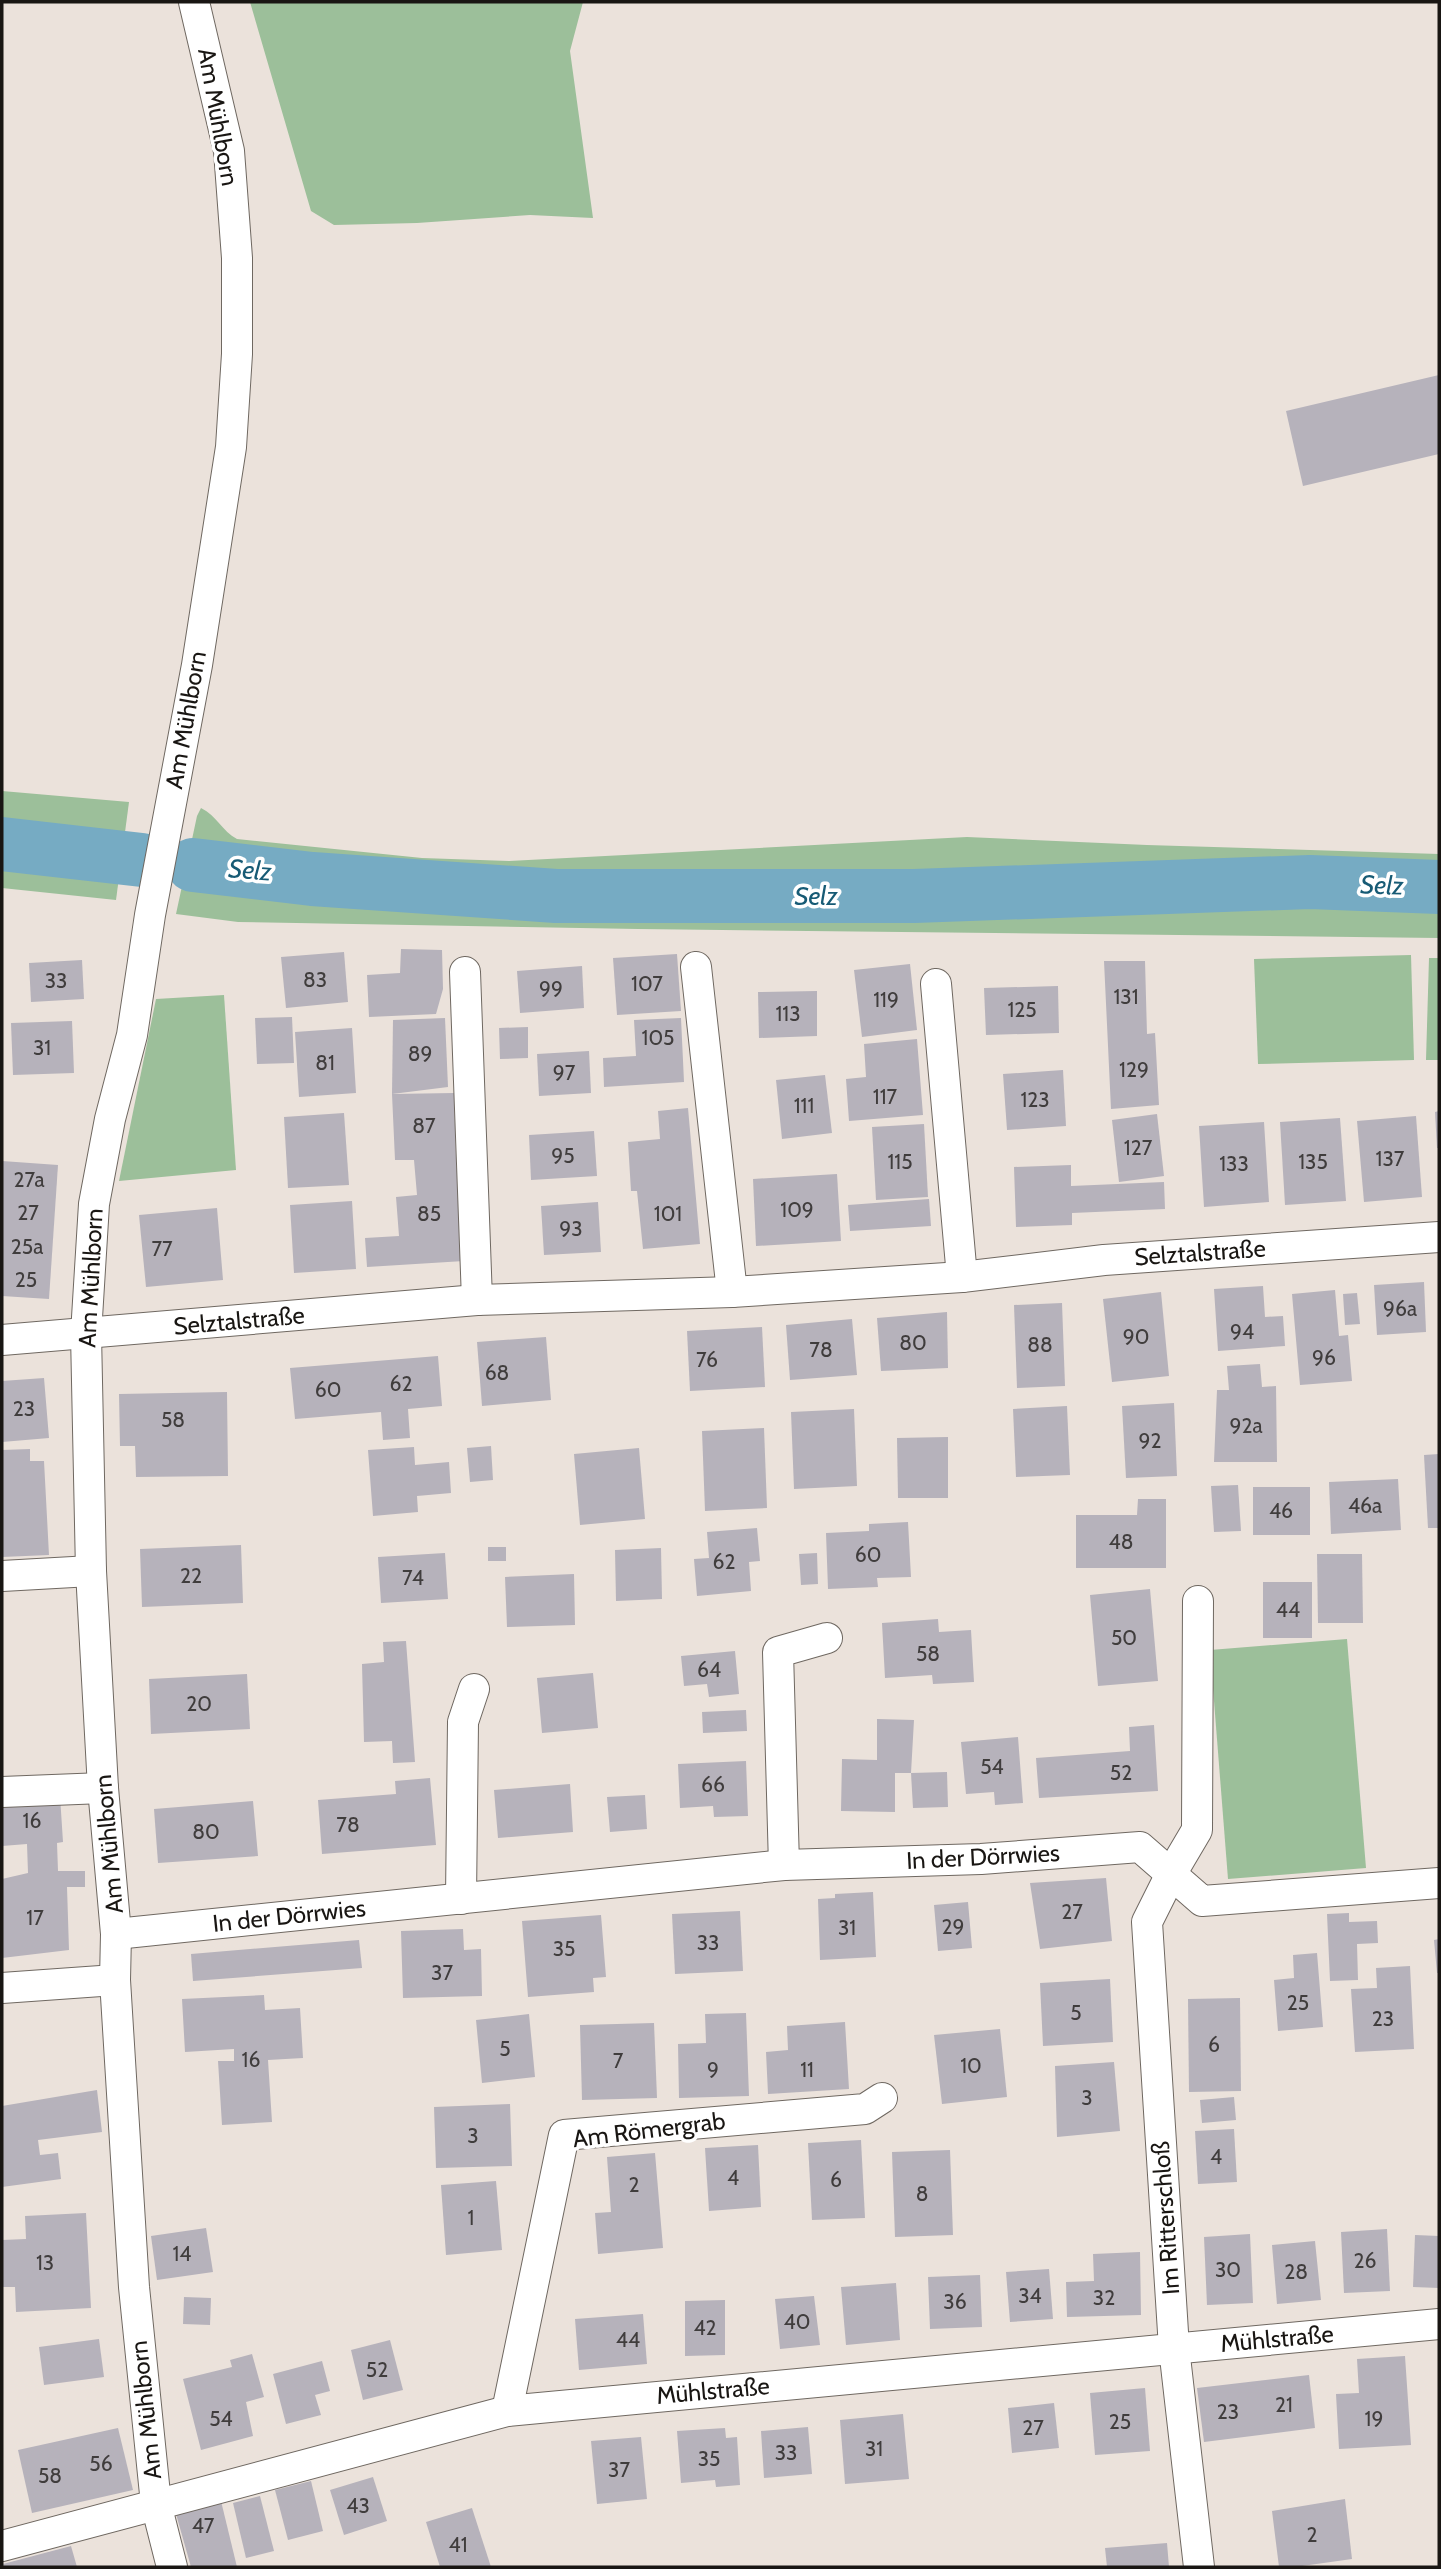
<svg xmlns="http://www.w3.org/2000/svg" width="1441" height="2569" font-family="Cabin,sans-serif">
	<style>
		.green { fill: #9cbf9a }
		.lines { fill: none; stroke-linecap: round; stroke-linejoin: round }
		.river { stroke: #76abc3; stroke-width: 54 }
		.building { fill: #b6b2bb }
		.street-casing { stroke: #6f6861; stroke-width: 32 }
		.street { stroke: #fff; stroke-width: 30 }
		.labels { text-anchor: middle; stroke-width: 7; stroke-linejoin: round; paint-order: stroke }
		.number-label { font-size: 21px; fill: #403d3d }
		.street-label { font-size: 24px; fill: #191613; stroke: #fff }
		.water-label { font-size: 26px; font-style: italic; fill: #175b75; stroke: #fff }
	</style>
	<rect width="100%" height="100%" fill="#ebe2db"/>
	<!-- green -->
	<g class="green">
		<path d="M250 2H583L570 51 593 218 530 215 417 223 334 225 311 211Z"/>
		<path d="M2 791 129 802 116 900 2 888Z"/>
		<path d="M201 808C217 816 222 831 237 839L422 858 509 861 967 837 1147 845 1439 854V938L638 929 238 922 176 914 197 816Z"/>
		<path d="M1411 955 1414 1060 1258 1064 1254 959Z"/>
		<path d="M1429 958H1439V1060H1426Z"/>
		<path d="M224 995 236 1170 119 1181 156 999Z"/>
		<path d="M1347 1639 1366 1868 1228 1879 1210 1650Z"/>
	</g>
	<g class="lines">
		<!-- river -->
		<g class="river">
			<path d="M2 844 142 860"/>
			<path d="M193 865 312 879 556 896H914L1310 882 1439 887"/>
		</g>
	</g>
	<!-- building -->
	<g class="building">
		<path d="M1439 375V454L1303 486 1286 411Z"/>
		<path d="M401 949 442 950 443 989 436 1014 369 1017 367 975 400 973Z"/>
		<path d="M344 952 348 1002 286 1008 281 957Z"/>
		<path d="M677 954 681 1011 617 1015 613 958Z"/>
		<path d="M82 960 84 999 31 1002 29 963Z"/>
		<path d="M1104 961H1145L1147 1034 1155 1033 1159 1105 1111 1109Z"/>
		<path d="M910 964 917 1030 862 1037 854 970Z"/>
		<path d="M582 966 584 1008 520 1013 517 971Z"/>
		<path d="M1058 986 1059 1033 986 1035 984 988Z"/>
		<path d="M817 991V1036L759 1038 758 992Z"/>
		<path d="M292 1017 294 1063 257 1064 255 1018Z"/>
		<path d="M445 1018 448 1087 392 1094 393 1020Z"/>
		<path d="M681 1018 684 1082 604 1087 603 1058 636 1056 634 1020Z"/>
		<path d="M72 1021 74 1073 13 1075 11 1023Z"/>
		<path d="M528 1027V1058L500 1059 499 1028Z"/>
		<path d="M352 1028 356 1093 299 1097 295 1032Z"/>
		<path d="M917 1039 923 1115 849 1121 846 1079 866 1077 864 1044Z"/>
		<path d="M589 1051 591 1093 539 1096 537 1054Z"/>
		<path d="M1063 1070 1066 1126 1007 1130 1003 1074Z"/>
		<path d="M825 1075 832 1133 782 1139 776 1080Z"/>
		<path d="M454 1093 456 1158 464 1261 367 1267 365 1238 399 1236 396 1197 417 1195 414 1160H395L392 1094Z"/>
		<path d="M688 1108 700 1244 643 1249 637 1191H631L628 1142 660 1139 658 1111Z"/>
		<path d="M1439 1111V1148H1437L1435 1112Z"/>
		<path d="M344 1113 349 1185 288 1188 284 1117Z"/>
		<path d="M1157 1114 1164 1176 1119 1182 1112 1120Z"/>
		<path d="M1416 1116 1422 1197 1364 1202 1357 1121Z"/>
		<path d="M1340 1118 1346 1201 1285 1205 1280 1122Z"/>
		<path d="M1264 1122 1269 1202 1204 1207 1199 1126Z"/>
		<path d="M924 1124 928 1197 876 1200 872 1127Z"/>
		<path d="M594 1131 597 1176 531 1180 529 1135Z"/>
		<path d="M2 1161 58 1165 49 1299 2 1296Z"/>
		<path d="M1071 1165V1186L1164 1182 1165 1209 1072 1213V1225L1016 1227 1014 1167Z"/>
		<path d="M837 1174 841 1241 756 1246 753 1179Z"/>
		<path d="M929 1199 931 1226 850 1231 848 1205Z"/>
		<path d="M352 1201 356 1269 294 1273 290 1205Z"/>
		<path d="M598 1202 601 1252 544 1255 541 1206Z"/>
		<path d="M217 1208 223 1280 146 1287 139 1215Z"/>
		<path d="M1424 1282 1426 1332 1377 1335 1374 1285Z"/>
		<path d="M1263 1286 1265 1317 1283 1316 1285 1346 1218 1351 1214 1289Z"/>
		<path d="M1335 1290 1339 1336 1348 1335 1352 1381 1300 1385 1292 1294Z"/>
		<path d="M1161 1292 1169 1376 1112 1382 1103 1299Z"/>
		<path d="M1357 1293 1360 1324 1345 1325 1343 1294Z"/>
		<path d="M1062 1303 1065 1386 1017 1388 1014 1305Z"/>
		<path d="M947 1312 948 1368 881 1371 877 1318Z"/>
		<path d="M852 1319 857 1375 790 1380 786 1325Z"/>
		<path d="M762 1327 765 1387 690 1391 687 1331Z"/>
		<path d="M546 1337 551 1400 482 1406 477 1342Z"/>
		<path d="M438 1356 442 1406 408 1409 410 1438 383 1440 381 1412 295 1419 290 1368Z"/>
		<path d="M1260 1364 1262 1387 1276 1386 1277 1462H1214L1217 1390H1229L1227 1366Z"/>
		<path d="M44 1378 49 1438 2 1442V1381Z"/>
		<path d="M227 1392 228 1476 136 1477 135 1446H120L119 1394Z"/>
		<path d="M1174 1403 1177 1476 1126 1478 1122 1406Z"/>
		<path d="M1067 1406 1070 1475 1016 1477 1013 1409Z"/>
		<path d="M854 1409 857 1486 794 1489 791 1412Z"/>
		<path d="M764 1428 767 1508 705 1511 702 1431Z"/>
		<path d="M948 1437V1498H898L897 1438Z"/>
		<path d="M491 1446 493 1480 470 1482 467 1448Z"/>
		<path d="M414 1447 415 1465 449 1462 451 1493 417 1496 418 1512 373 1516 368 1450Z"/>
		<path d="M639 1448 645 1519 580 1525 574 1454Z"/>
		<path d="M30 1449V1461H44L49 1555 2 1557V1450Z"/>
		<path d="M1439 1454V1528H1428L1424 1455Z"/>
		<path d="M1398 1479 1401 1530 1331 1534 1329 1482Z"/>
		<path d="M1238 1485 1241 1531 1214 1532 1211 1486Z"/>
		<rect x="1253" y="1487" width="57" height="48"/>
		<path d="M1138 1499H1166V1568H1076V1515H1137Z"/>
		<path d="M908 1522 911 1577 877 1578 878 1587 828 1589 826 1533 869 1531V1524Z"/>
		<path d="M757 1528 760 1561 749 1562 751 1591 697 1596 694 1559 709 1558 707 1532Z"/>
		<path d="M241 1545 243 1603 142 1607 140 1549Z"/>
		<rect x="488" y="1547" width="18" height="14"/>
		<path d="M661 1548 662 1599 616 1601 615 1550Z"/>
		<path d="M445 1553 448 1599 381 1603 378 1557Z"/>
		<path d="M817 1553 818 1584 801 1585 799 1554Z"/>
		<path d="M1317 1554H1362L1363 1623H1318Z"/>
		<path d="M574 1574 575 1625 507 1627 505 1577Z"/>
		<rect x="1263" y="1582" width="49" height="56"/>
		<path d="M1150 1589 1158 1681 1098 1686 1090 1595Z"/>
		<path d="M938 1619 939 1632 971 1630 974 1682 933 1684 932 1675 885 1678 882 1623Z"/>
		<path d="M406 1641 415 1762 393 1763 392 1741 364 1742 362 1664 384 1662 383 1642Z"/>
		<path d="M735 1651 739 1694 709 1697 707 1684 684 1686 681 1656Z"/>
		<path d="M593 1673 598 1728 542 1733 537 1678Z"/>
		<path d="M247 1674 250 1729 151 1734 149 1679Z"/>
		<path d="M746 1710 747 1731 703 1733 702 1712Z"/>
		<path d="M877 1719 914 1720 911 1773H895V1812L841 1811 842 1759 877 1760Z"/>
		<path d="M1154 1725 1158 1791 1039 1798 1036 1758 1130 1751 1129 1727Z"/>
		<path d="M1018 1737 1023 1803 995 1805 994 1792 966 1794 961 1742Z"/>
		<path d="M746 1761 748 1816 714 1817 713 1806 680 1808 678 1764Z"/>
		<path d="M947 1772 948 1807 913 1808 911 1773Z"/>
		<path d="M430 1778 436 1845 322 1854 318 1800 396 1794 395 1781Z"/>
		<path d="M570 1784 573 1832 498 1838 494 1790Z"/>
		<path d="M645 1795 647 1829 610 1832 607 1797Z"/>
		<path d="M60 1796 63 1842 57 1843 58 1871H85V1887H67L69 1950 2 1958V1879L28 1873 27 1844 2 1846V1800Z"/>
		<path d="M253 1801 258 1856 158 1863 154 1809Z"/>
		<path d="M1106 1878 1112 1941 1040 1949 1030 1883Z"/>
		<path d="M873 1892 876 1957 820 1960 818 1899 835 1898V1894Z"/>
		<path d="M968 1902 972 1948 938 1951 934 1905Z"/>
		<path d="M740 1911 743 1971 675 1974 672 1914Z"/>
		<path d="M1349 1913V1922L1377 1921 1378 1943 1357 1944 1358 1980 1330 1981 1327 1914Z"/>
		<path d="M601 1915 606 1977 593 1978 594 1992 528 1997 522 1921Z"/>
		<path d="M463 1929 464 1950 481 1949 482 1996 403 1998 401 1931Z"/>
		<path d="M1439 1939V1973H1437L1434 1940Z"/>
		<path d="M359 1940 362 1968 193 1981 191 1954Z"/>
		<path d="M1317 1953 1323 2027 1278 2031 1274 1980 1294 1978 1293 1955Z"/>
		<path d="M1410 1966 1414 2049 1355 2052 1351 1989 1377 1988 1376 1968Z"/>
		<path d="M1110 1979 1113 2042 1043 2046 1040 1983Z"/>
		<path d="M264 1995 265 2010 300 2008 303 2058 268 2060 272 2122 222 2125 218 2061H234V2049L185 2052 182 1999Z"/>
		<path d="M1240 1998 1241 2091 1189 2092 1188 1999Z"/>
		<path d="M746 2013 749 2096 679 2098 678 2044 706 2043 705 2014Z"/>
		<path d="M529 2014 535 2077 482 2083 476 2020Z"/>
		<path d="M845 2022 849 2089 768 2094 766 2052 788 2050 787 2026Z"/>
		<path d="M654 2023 657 2098 582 2100 580 2025Z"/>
		<path d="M1000 2029 1007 2097 942 2104 934 2035Z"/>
		<path d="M1114 2062 1120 2131 1057 2137 1055 2066Z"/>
		<path d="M97 2090 102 2132 38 2140 40 2155 58 2153 61 2179 2 2187V2106Z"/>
		<path d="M1234 2097 1236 2120 1202 2123 1200 2100Z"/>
		<path d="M510 2104 512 2166 436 2168 434 2107Z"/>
		<path d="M1234 2129 1237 2182 1198 2184 1195 2131Z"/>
		<path d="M861 2140 865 2218 812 2220 808 2143Z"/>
		<path d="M758 2145 761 2207 709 2211 705 2148Z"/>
		<path d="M950 2150 953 2235 895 2237 892 2152Z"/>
		<path d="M655 2153 663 2248 598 2254 595 2213 611 2212 607 2157Z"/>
		<path d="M496 2181 502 2250 446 2255 441 2185Z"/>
		<path d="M86 2213 91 2308 16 2312 15 2287H2V2240L26 2239 25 2216Z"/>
		<path d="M206 2228 213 2272 157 2280 151 2236Z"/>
		<path d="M1387 2229 1390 2291 1344 2293 1341 2232Z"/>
		<path d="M1250 2234 1253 2303 1207 2305 1204 2237Z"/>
		<path d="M1415 2235 1439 2236V2288L1413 2287Z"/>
		<path d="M1315 2241 1321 2300 1277 2304 1272 2245Z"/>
		<path d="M1140 2252 1141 2315 1067 2317 1066 2282 1094 2281 1093 2254Z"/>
		<path d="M1049 2269 1053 2319 1010 2322 1006 2272Z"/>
		<path d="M980 2275 982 2327 930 2329 928 2277Z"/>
		<path d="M896 2283 900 2340 846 2345 841 2287Z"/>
		<path d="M814 2296 820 2345 780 2349 775 2299Z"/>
		<path d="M184 2297 211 2298 210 2325 183 2324Z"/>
		<path d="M725 2300V2355L685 2356V2301Z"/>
		<path d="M643 2314 647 2364 579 2370 575 2319Z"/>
		<path d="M99 2339 104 2377 44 2385 39 2347Z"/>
		<path d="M390 2340 403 2390 363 2400 351 2350Z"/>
		<path d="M252 2354 264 2397 246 2402 253 2436 201 2450 183 2379 232 2367 230 2360Z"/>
		<path d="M1405 2356 1411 2445 1339 2449 1336 2394 1359 2393 1357 2359Z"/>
		<path d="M322 2361 330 2391 315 2395 321 2415 286 2424 273 2374Z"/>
		<path d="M1309 2375 1315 2428 1204 2442 1197 2388Z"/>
		<path d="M1145 2388 1150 2451 1095 2455 1090 2393Z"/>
		<path d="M1054 2403 1059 2448 1012 2453 1008 2408Z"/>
		<path d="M903 2414 909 2479 845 2484 840 2420Z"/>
		<path d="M808 2427 812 2474 764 2478 761 2431Z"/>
		<path d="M118 2428 133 2490 32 2513 18 2450Z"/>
		<path d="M725 2428 726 2438 737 2437 740 2485 716 2487 715 2480 681 2483 677 2431Z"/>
		<path d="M641 2437 647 2499 597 2504 591 2441Z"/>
		<path d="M373 2477 387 2521 344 2535 330 2490Z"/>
		<path d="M311 2481 323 2531 288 2540 275 2490Z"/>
		<path d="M260 2496 274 2551 246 2558 233 2503Z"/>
		<path d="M1345 2499 1352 2559 1295 2567H1279L1272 2511Z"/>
		<path d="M221 2501 237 2567H191L176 2514Z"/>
		<path d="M472 2508 491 2567H440L426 2522Z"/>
		<path d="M1167 2543 1169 2567H1107L1105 2548Z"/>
		<path d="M71 2546 77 2567H4L3 2564Z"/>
	</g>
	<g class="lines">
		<defs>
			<g id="street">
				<path d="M696 967 732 1292"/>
				<path d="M465 972 477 1300"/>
				<path d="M936 984 962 1277"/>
				<path d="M2 1340 477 1300 732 1292 962 1277 1104 1260 1439 1237"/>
				<path d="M2 1576 91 1571"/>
				<path d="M1198 1601 1197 1830 1171 1874 1147 1922 1174 2348 1199 2567"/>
				<path d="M2 1792 103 1788"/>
				<path d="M784 1865 778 1652 827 1638"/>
				<path d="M461 1899 463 1722 474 1689"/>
				<path d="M116 1934 784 1865 981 1859 1140 1847 1202 1901 1439 1883"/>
				<path d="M2 1988 115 1980"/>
				<path d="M507 2411 564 2135 865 2109 882 2098"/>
				<path d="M2 2546 507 2411 1439 2324"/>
				<path d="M172 2567 156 2504 134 2287 115 1980 116 1934 103 1788 91 1571 86 1334 94 1204 110 1119 132 1035 150 915 197 665 231 447 237 354V258L229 151 194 2"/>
			</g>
		</defs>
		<!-- street casing -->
		<use href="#street" class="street-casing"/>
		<!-- street -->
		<use href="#street" class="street"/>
	</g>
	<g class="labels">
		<!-- number labels -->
		<g class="number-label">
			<text x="315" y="987">83</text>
			<text x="56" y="988">33</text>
			<text x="647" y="991">107</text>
			<text x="551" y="996">99</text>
			<text x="1126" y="1004">131</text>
			<text x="886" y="1007">119</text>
			<text x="1022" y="1017">125</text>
			<text x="788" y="1021">113</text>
			<text x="658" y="1045">105</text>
			<text x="42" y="1055">31</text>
			<text x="420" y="1061">89</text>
			<text x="325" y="1070">81</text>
			<text x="1134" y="1077">129</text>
			<text x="564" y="1080">97</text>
			<text x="885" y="1104">117</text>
			<text x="1035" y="1107">123</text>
			<text x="804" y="1113">111</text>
			<text x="424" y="1133">87</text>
			<text x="1138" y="1155">127</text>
			<text x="563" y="1163">95</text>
			<text x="1390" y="1166">137</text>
			<text x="900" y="1169">115</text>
			<text x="1313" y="1169">135</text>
			<text x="1234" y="1171">133</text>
			<text x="29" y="1187">27a</text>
			<text x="797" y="1217">109</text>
			<text x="28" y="1220">27</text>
			<text x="429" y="1221">85</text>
			<text x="668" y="1221">101</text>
			<text x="571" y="1236">93</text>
			<text x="27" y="1254">25a</text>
			<text x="162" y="1256">77</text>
			<text x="26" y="1287">25</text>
			<text x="1400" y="1316">96a</text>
			<text x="1242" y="1339">94</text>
			<text x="1136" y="1344">90</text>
			<text x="913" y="1350">80</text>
			<text x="1040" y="1352">88</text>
			<text x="821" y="1357">78</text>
			<text x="1324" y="1365">96</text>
			<text x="707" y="1367">76</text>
			<text x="497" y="1380">68</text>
			<text x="401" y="1391">62</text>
			<text x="328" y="1397">60</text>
			<text x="24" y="1416">23</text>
			<text x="173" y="1427">58</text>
			<text x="1246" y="1433">92a</text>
			<text x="1150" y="1448">92</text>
			<text x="1365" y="1513">46a</text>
			<text x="1281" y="1518">46</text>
			<text x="1121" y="1549">48</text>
			<text x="868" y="1562">60</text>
			<text x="724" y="1569">62</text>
			<text x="191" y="1583">22</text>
			<text x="413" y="1585">74</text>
			<text x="1288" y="1617">44</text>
			<text x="1124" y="1645">50</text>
			<text x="928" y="1661">58</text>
			<text x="709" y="1677">64</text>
			<text x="199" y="1711">20</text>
			<text x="992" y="1774">54</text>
			<text x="1121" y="1780">52</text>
			<text x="713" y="1792">66</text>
			<text x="32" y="1828">16</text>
			<text x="348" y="1832">78</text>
			<text x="206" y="1839">80</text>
			<text x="1072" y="1919">27</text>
			<text x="35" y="1925">17</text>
			<text x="953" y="1934">29</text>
			<text x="847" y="1935">31</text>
			<text x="708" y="1950">33</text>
			<text x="564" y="1956">35</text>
			<text x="442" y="1980">37</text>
			<text x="1298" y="2010">25</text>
			<text x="1076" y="2020">5</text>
			<text x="1383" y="2026">23</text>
			<text x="1214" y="2052">6</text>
			<text x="505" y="2056">5</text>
			<text x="251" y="2067">16</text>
			<text x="618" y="2068">7</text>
			<text x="971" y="2073">10</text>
			<text x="713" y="2077">9</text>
			<text x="807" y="2077">11</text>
			<text x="1087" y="2105">3</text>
			<text x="473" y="2143">3</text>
			<text x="1216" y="2164">4</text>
			<text x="733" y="2185">4</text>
			<text x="836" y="2187">6</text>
			<text x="634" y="2192">2</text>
			<text x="922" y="2201">8</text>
			<text x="471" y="2225">1</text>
			<text x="182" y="2261">14</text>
			<text x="1365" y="2268">26</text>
			<text x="45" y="2270">13</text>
			<text x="1228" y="2277">30</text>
			<text x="1296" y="2279">28</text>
			<text x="1030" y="2303">34</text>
			<text x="1104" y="2305">32</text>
			<text x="955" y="2309">36</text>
			<text x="797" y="2329">40</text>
			<text x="705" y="2335">42</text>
			<text x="628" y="2347">44</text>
			<text x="377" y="2377">52</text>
			<text x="1284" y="2412">21</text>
			<text x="1228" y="2419">23</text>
			<text x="221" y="2426">54</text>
			<text x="1374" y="2426">19</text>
			<text x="1120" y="2429">25</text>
			<text x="1033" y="2435">27</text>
			<text x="874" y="2456">31</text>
			<text x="786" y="2460">33</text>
			<text x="709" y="2466">35</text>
			<text x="101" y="2471">56</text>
			<text x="619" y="2477">37</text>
			<text x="50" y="2483">58</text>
			<text x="358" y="2513">43</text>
			<text x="203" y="2533">47</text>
			<text x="1312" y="2542">2</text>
			<text x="458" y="2552">41</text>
		</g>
		<!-- street labels -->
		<g class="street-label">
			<text transform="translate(218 117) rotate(80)" y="8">Am Mühlborn</text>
			<text transform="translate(186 720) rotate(-80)" y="8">Am Mühlborn</text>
			<text transform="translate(1200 1253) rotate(-4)" y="8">Selztalstraße</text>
			<text transform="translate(91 1278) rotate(-87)" y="8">Am Mühlborn</text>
			<text transform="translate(239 1321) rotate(-5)" y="8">Selztalstraße</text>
			<text transform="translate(109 1844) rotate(-95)" y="8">Am Mühlborn</text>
			<text transform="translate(983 1857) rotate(-3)" y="8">In der Dörrwies</text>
			<text transform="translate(289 1916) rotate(-6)" y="8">In der Dörrwies</text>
			<text transform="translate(649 2130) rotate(-7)" y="8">Am Römergrab</text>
			<text transform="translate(1166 2218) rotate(-94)" y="8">Im Ritterschloß</text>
			<text transform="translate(1277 2339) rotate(-5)" y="8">Mühlstraße</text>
			<text transform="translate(713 2391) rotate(-5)" y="8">Mühlstraße</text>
			<text transform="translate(146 2410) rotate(-96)" y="8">Am Mühlborn</text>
		</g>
		<!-- water labels -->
		<g class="water-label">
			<text transform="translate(250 870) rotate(5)" y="9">Selz</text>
			<text transform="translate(1382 885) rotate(2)" y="9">Selz</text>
			<text x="816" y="905">Selz</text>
		</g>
	</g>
	<!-- border -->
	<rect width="1441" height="2569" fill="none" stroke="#191613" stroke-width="7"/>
</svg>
